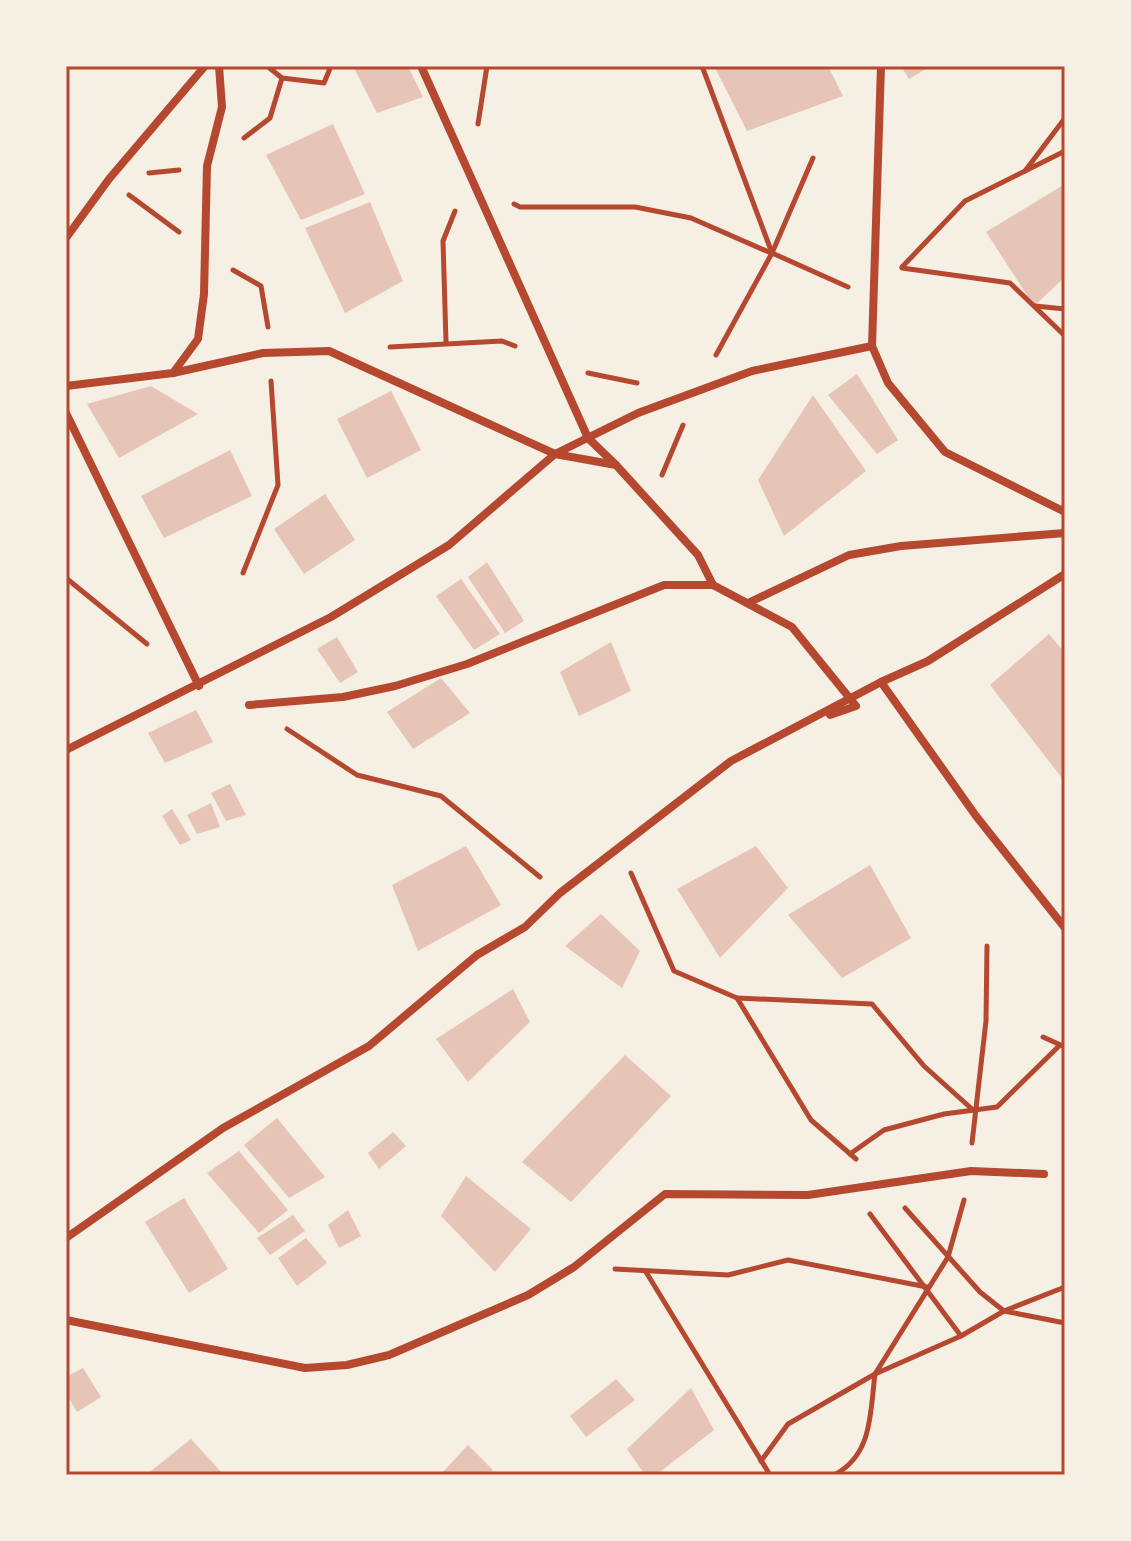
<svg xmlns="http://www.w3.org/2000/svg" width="1131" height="1541" font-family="Jost,sans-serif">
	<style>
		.building { fill: #e6c5b7 }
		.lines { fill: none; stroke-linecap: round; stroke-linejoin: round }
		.path { stroke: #b5482f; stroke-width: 5 }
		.minor { stroke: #b5482f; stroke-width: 8 }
		.neatline { fill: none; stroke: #b5482f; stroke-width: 3 }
	</style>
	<rect width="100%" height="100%" fill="#f6efe4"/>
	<!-- building -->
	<g class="building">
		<path d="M353 66H408L423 97 377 113Z"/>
		<path d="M714 66H828L843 96 747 131Z"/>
		<path d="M901 66H931L909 79Z"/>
		<path d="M333 124 365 194 301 220 266 155Z"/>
		<path d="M1065 184V277L1034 306 986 232Z"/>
		<path d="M370 202 403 281 345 313 305 228Z"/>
		<path d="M857 374 898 440 877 454 828 395Z"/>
		<path d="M151 386 198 414 119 458 87 404Z"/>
		<path d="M391 391 421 450 367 478 337 419Z"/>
		<path d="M813 395 866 471 784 536 758 480Z"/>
		<path d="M230 450 252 496 164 538 141 496Z"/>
		<path d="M325 494 355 540 304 574 274 529Z"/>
		<path d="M487 562 524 621 505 633 468 577Z"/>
		<path d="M461 579 500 634 474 650 436 596Z"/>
		<path d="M1049 634 1065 653V782L990 685Z"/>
		<path d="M337 637 358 672 340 683 317 649Z"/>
		<path d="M611 642 631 691 579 716 560 672Z"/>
		<path d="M441 678 470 713 413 749 387 712Z"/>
		<path d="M196 710 213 742 165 763 148 733Z"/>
		<path d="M230 784 246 815 226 821 211 793Z"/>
		<path d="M211 803 220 827 197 834 187 815Z"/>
		<path d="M172 809 191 840 180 845 162 816Z"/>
		<path d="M466 846 501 905 418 951 392 885Z"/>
		<path d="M756 846 788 888 720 958 677 889Z"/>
		<path d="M870 865 911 938 842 978 788 915Z"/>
		<path d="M601 914 640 951 622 988 565 946Z"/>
		<path d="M513 989 530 1022 468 1082 436 1039Z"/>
		<path d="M625 1055 671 1096 571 1202 522 1162Z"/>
		<path d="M277 1118 325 1177 289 1198 244 1145Z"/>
		<path d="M393 1132 406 1146 379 1169 368 1153Z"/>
		<path d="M239 1151 288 1210 259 1233 207 1173Z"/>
		<path d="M466 1176 531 1229 495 1272 441 1216Z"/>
		<path d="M184 1198 228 1269 189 1293 145 1222Z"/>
		<path d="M348 1210 361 1236 339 1248 328 1225Z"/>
		<path d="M293 1215 305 1231 270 1255 257 1238Z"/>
		<path d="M306 1238 327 1263 297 1286 278 1258Z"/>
		<path d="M83 1368 101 1397 77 1412 66 1393V1377Z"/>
		<path d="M616 1379 635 1400 586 1437 570 1416Z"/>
		<path d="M691 1388 714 1430 656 1475H645L627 1449Z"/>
		<path d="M191 1439 224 1475H146Z"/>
		<path d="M468 1445 493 1470 488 1475H440Z"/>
	</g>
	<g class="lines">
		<!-- path -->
		<g class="path">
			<path d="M267 66 282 78 324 83 331 66"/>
			<path d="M702 66 772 253 848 287"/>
			<path d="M478 124 487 66"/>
			<path d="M244 138 270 118 282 78"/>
			<path d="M1025 171 1065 118"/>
			<path d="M149 173 179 170"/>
			<path d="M129 195 179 232"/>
			<path d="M514 204 520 207H635L691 218 771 253"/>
			<path d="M902 267 965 201 1065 151"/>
			<path d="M902 268 1010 283 1065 336"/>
			<path d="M233 270 261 286 268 327"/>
			<path d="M1035 306 1065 309"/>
			<path d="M446 342 443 241 455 211"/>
			<path d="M390 347 502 341 515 346"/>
			<path d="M716 355 772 253 813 158"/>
			<path d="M588 373 637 383"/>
			<path d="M662 475 683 425"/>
			<path d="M243 573 278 485 271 381"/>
			<path d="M66 578 147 644"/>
			<path d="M287 729 357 775 441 796 540 877"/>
			<path d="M631 873 674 971 737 998 811 1120 856 1159"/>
			<path d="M737 998 872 1004 924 1066 973 1110"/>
			<path d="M1043 1037 1065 1047"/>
			<path d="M972 1143 986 1021 987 946"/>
			<path d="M850 1154 884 1130 944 1114 997 1107 1060 1045"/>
			<path d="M905 1208 980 1292 1004 1311 1065 1323"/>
			<path d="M870 1214 961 1336 1004 1311 1065 1287"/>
			<path d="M615 1269 728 1275 788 1260 927 1287"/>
			<path d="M646 1272 770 1475"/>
			<path d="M761 1461 788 1424 875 1374 948 1257 964 1200"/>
			<path d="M834 1475C873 1455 870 1412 875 1374L961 1336"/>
		</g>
		<!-- minor -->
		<g class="minor">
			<path d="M421 66 588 438 616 465"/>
			<path d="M881 66 872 346 888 383 945 452 1065 512"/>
			<path d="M66 238 109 179 205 66"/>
			<path d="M173 373 198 339 204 294 207 166 222 107 219 66"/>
			<path d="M66 386 173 373 263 353 329 351 555 454 616 465 698 555 713 585"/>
			<path d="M66 413 199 686"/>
			<path d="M750 602 849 555 901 546 1065 533"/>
			<path d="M881 682 976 816 1065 928"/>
			<path d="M249 705 343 697 395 686 467 664 664 585H713L792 627 856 706 830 715"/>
			<path d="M66 750 331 617 449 545 555 454 638 413 752 371 872 346"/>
			<path d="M66 1238 223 1128 369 1046 477 955 525 927 560 893 731 761 881 682 928 661 1065 574"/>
			<path d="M66 1320 305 1368 347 1365 389 1355 528 1295 574 1267 665 1194 808 1195 971 1171 1044 1174"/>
		</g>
	</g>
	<!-- border -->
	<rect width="1131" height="1541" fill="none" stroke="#f6efe4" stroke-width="136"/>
	<rect x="68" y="68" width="995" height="1405" class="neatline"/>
</svg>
